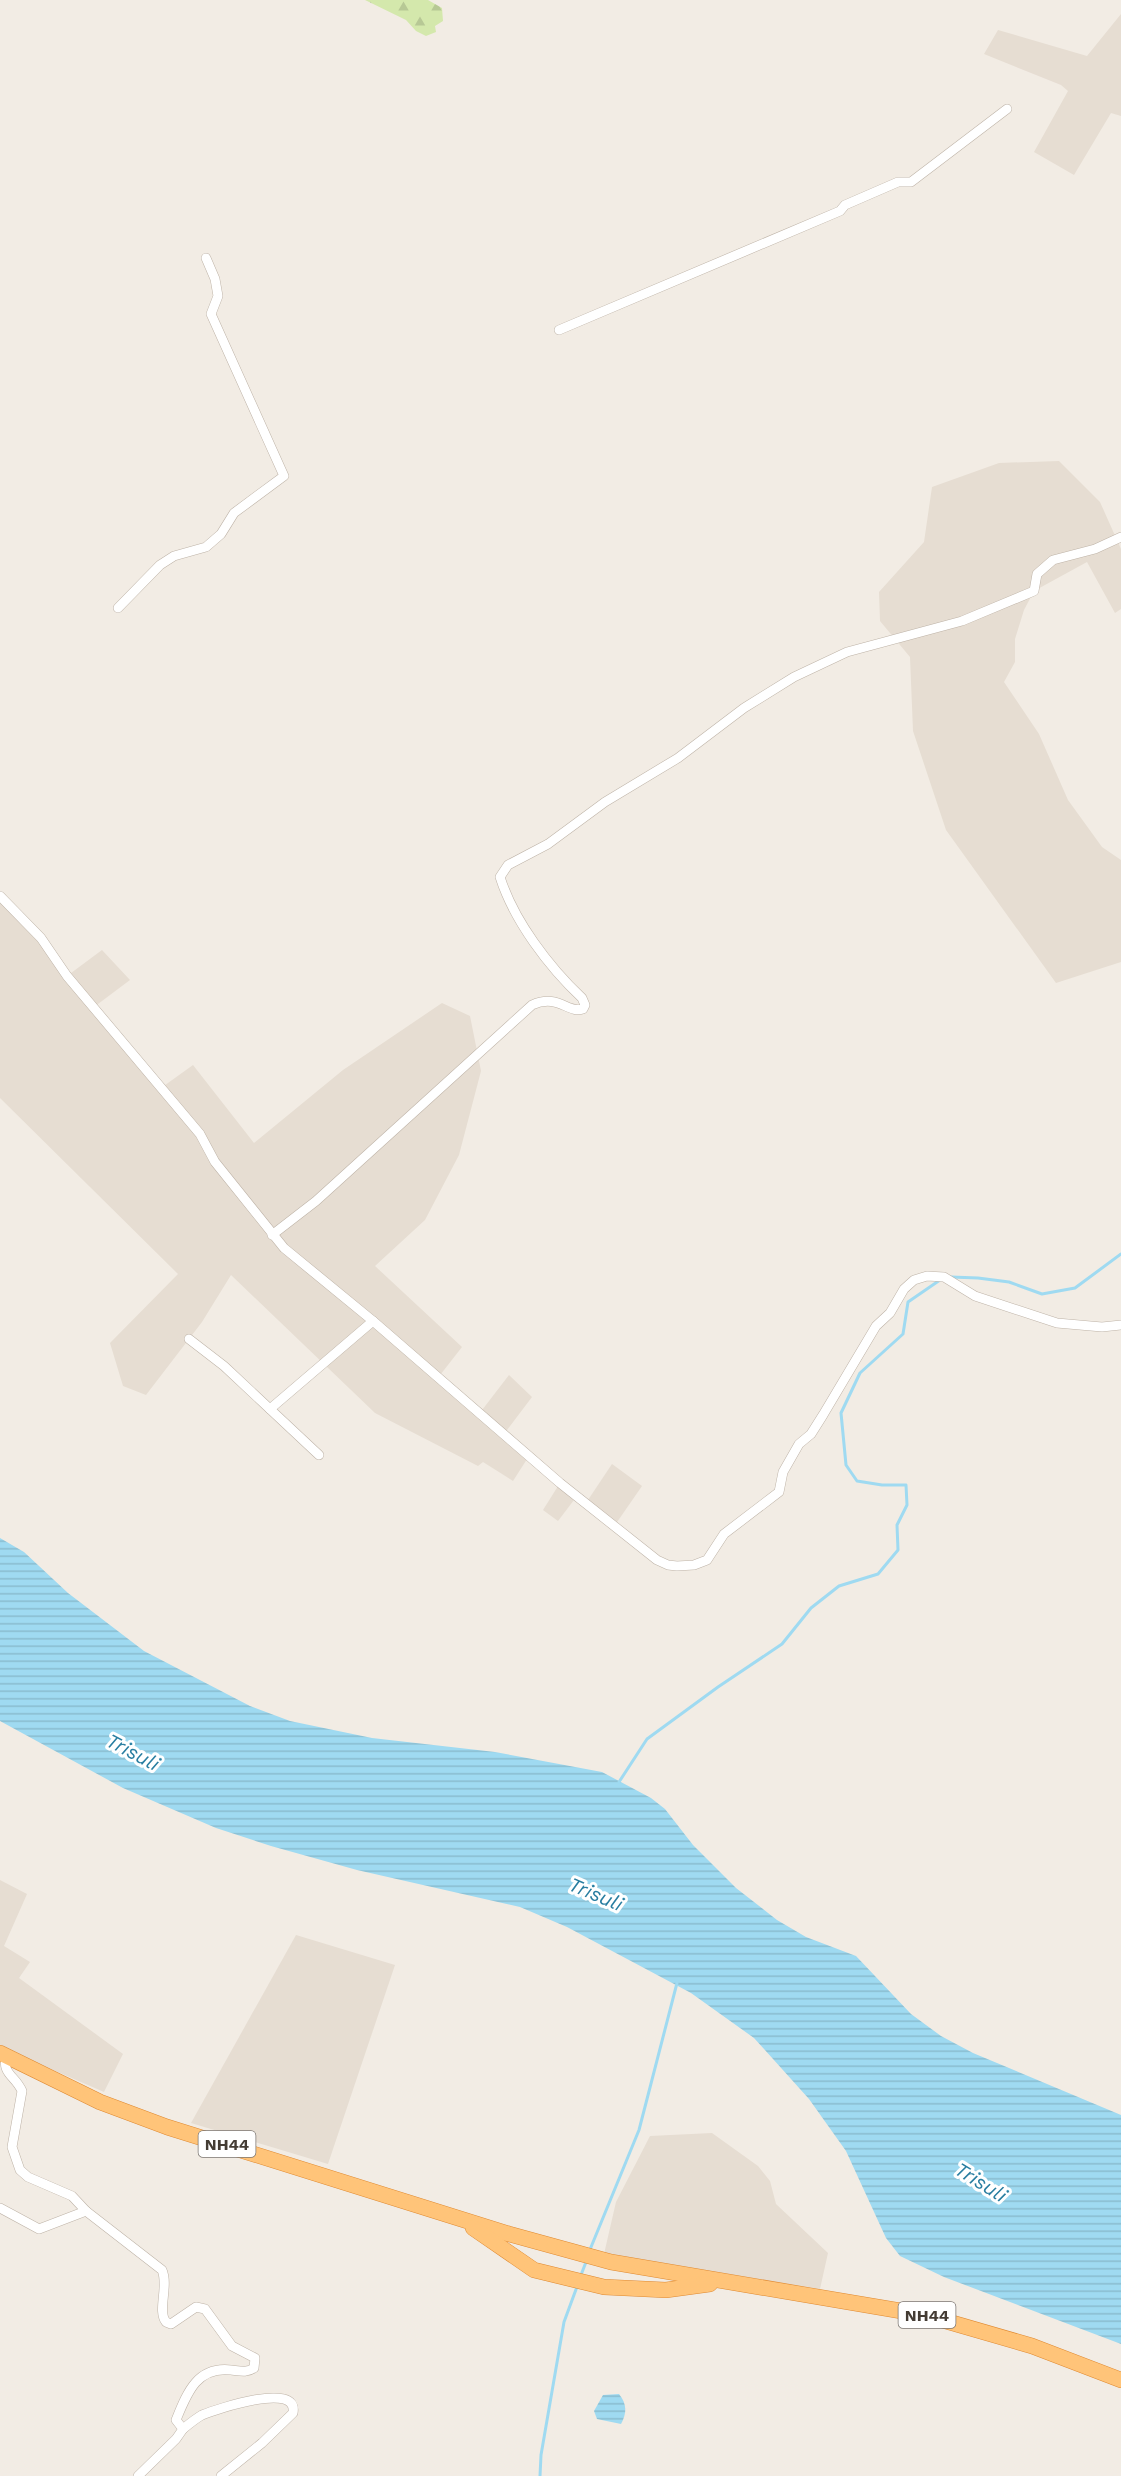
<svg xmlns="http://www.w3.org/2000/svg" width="1121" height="2476" font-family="'Work Sans',sans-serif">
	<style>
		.residential { fill: #e6ddd2 }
		.forest { fill: url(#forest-firs) }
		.water { fill: url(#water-rules) }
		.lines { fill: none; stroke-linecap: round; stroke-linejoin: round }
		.stream { stroke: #9fdaf1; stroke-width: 3 }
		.minor-casing { stroke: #beb3a7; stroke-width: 10 }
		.trunk-casing { stroke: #df8931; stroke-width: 16 }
		.minor { stroke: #fff; stroke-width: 9 }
		.trunk { stroke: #ffc479; stroke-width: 15 }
		.labels { text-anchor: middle; stroke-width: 6; stroke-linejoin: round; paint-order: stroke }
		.shield { fill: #fff; stroke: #7c7671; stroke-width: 1.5 }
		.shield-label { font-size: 16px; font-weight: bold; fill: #443c34 }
		.water-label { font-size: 20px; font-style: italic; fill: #297ea1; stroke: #fff }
	</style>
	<defs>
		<pattern id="forest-firs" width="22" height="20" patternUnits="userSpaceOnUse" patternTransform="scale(1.5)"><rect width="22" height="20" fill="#d4e8ac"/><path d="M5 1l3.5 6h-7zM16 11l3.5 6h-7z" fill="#b7c895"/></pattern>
		<pattern id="water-rules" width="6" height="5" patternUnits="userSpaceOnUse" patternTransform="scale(1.5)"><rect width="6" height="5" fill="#9fdaf1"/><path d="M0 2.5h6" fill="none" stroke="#8abccf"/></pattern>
	</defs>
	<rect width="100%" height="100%" fill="#f2ece4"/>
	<!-- residential -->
	<g class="residential">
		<path d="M1121 14V116L1111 113 1074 175 1034 152 1068 91 1061 85 984 54 998 30 1087 56Z"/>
		<path d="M1059 461 1100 502 1121 549V609L1115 613 1087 562 1034 591 1024 610 1015 639V662L1004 682 1039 734 1068 800 1102 847 1121 860V962L1056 983 946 830 913 731 910 657 880 621 879 592 924 542 932 487 999 463Z"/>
		<path d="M0 896 67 976 102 950 130 980 94 1007 161 1088 193 1065 254 1143 343 1070 442 1003 470 1016 481 1071 459 1155 425 1220 375 1266 462 1347 437 1379 479 1414 509 1375 532 1397 504 1434 529 1456 513 1481 483 1462 478 1466 375 1413 231 1275 202 1322 146 1395 123 1386 110 1343 178 1274 0 1098Z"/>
		<path d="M612 1464 642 1486 615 1525 586 1503Z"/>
		<path d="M560 1483 577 1496 558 1521 543 1510Z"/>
		<path d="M0 1880 27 1894 4 1946 30 1962 19 1978 123 2054 104 2092 0 2047Z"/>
		<path d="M296 1935 395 1965 328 2164 191 2123Z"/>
		<path d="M712 2133 758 2166 770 2181 776 2204 828 2253 820 2289 604 2254 616 2202 650 2136Z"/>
	</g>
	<!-- forest -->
	<path class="forest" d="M365 0H428L442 8 443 21 435 26 436 32 426 36 416 31 406 20Z"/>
	<!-- water -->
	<g class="water">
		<path d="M0 1538 24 1552 68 1593 144 1651 250 1706 290 1721 372 1738 495 1752 602 1772 651 1798 665 1809 693 1845 736 1888 777 1920 806 1937 856 1956 911 2014 941 2036 973 2053 1121 2115V2344L944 2277 900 2256 886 2238 846 2151 809 2099 754 2038 691 1993 567 1927 520 1907 357 1870 271 1846 216 1828 123 1788 0 1721Z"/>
		<path d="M619 2394C627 2404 627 2413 621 2424L597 2419 594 2411 603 2395Z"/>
	</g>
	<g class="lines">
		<!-- stream -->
		<g class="stream">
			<path d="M951 1277 978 1278 1009 1282 1042 1294 1075 1288 1121 1254"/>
			<path d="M619 1782 647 1739 718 1687 782 1644 811 1608 839 1586 878 1574 898 1550 897 1525 907 1505 906 1485H882L857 1481 846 1465 841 1413 860 1373 903 1334 908 1302 940 1280"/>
			<path d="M589 2252 639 2130 677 1983"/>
			<path d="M581 2275 586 2262"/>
			<path d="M540 2476 541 2455 564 2322 578 2284"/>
		</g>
		<defs>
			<g id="minor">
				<path d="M559 330 840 211 845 205 898 182H911L1007 109"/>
				<path d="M118 608 160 565 174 556 206 547 221 534 234 513 284 476 211 314 218 296 215 279 206 258"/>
				<path d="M0 896 41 938 67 976 200 1134 215 1162 284 1248 373 1321 560 1483 657 1560 668 1565 677 1566 694 1565 707 1560 724 1534 779 1492 783 1472 799 1444 811 1434 823 1415 876 1326 890 1313 904 1289 914 1280 927 1276 944 1277 975 1296 1057 1323 1102 1327 1121 1325"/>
				<path d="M272 1235 316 1201 532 1005C558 993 568 1014 583 1009L585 1005 582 998C549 967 514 921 500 877L508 865 548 844 605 802 678 758 744 708 794 677 847 652 962 621 1034 591 1037 574 1053 560 1095 549 1121 537"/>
				<path d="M189 1339 224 1366 319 1455"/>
				<path d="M270 1409 373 1321"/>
				<path d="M6 2055C2 2075 15 2075 22 2091L12 2147 20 2170 28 2177 72 2196 86 2211 162 2270C169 2286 157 2311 166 2322L171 2324 196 2307 205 2309 232 2346 255 2358 254 2368C247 2373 240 2371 231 2370 197 2366 187 2393 176 2420L183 2429C189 2424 195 2419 202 2415 217 2409 299 2381 293 2413L262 2443 221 2476"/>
				<path d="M0 2208 39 2229 86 2211"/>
				<path d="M138 2476 176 2439 183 2429"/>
			</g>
			<g id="trunk">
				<path d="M0 2053 100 2102 167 2127 509 2234 611 2262 925 2315 1032 2346 1121 2380"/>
				<path d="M473 2228 534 2270 604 2287 666 2290 710 2284"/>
			</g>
		</defs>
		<!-- minor casing -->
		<use href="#minor" class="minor-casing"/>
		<!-- trunk casing -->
		<use href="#trunk" class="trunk-casing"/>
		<!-- minor -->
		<use href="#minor" class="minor"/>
		<!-- trunk -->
		<use href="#trunk" class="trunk"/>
	</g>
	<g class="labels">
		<!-- shield labels -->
		<g class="shield">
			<rect x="198.5" y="2131" width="57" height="26" rx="4.5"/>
			<rect x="898.5" y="2302" width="57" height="26" rx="4.5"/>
		</g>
		<g class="shield-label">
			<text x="227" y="2150">NH44</text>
			<text x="927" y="2321">NH44</text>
		</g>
		<!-- water labels -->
		<g class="water-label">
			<text transform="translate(133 1752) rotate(28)" y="7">Trisuli</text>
			<text transform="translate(596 1894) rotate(23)" y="7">Trisuli</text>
			<text transform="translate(981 2182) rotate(32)" y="7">Trisuli</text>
		</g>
	</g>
</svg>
